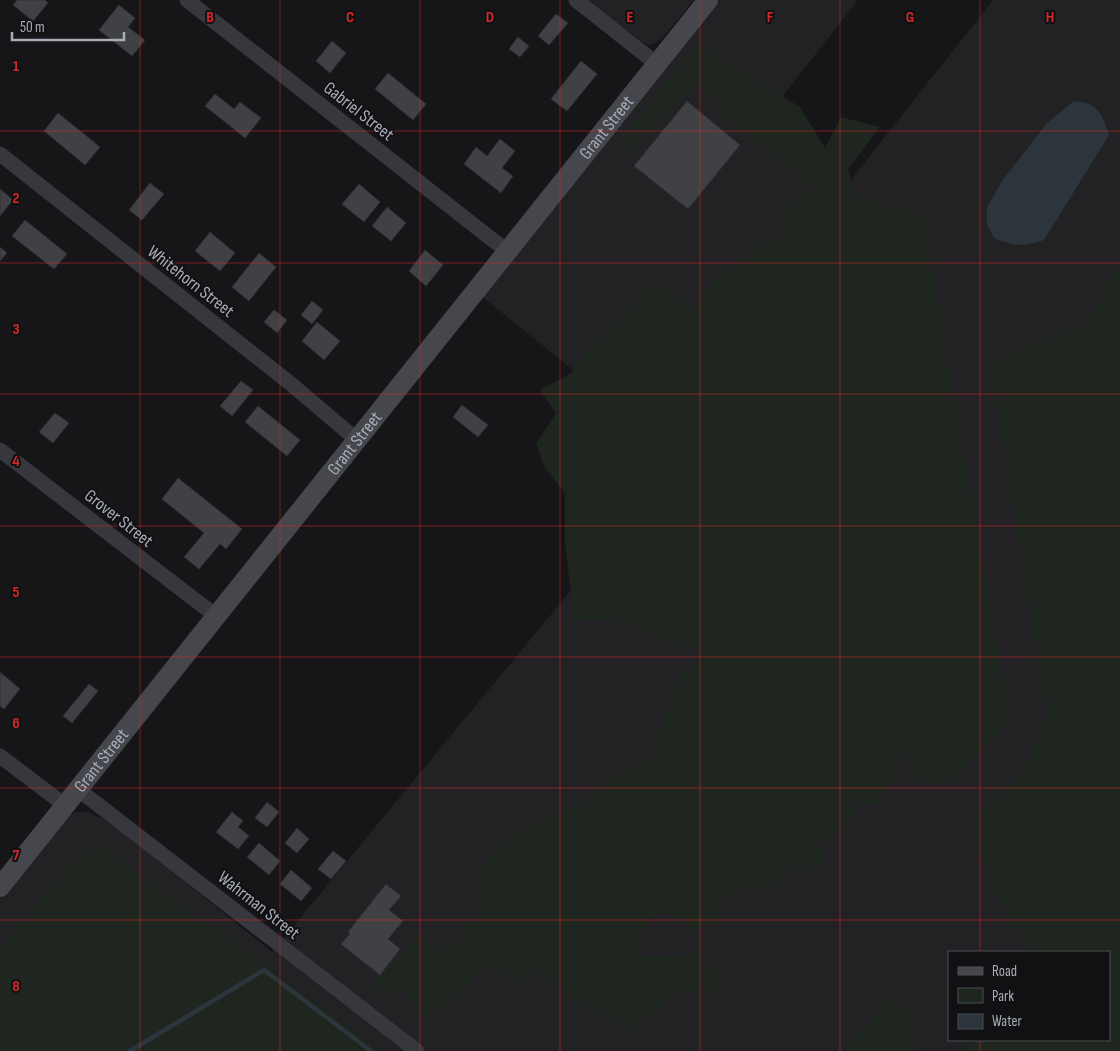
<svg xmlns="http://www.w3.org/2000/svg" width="1120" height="1051" font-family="'Sofia Sans Condensed',sans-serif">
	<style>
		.built { fill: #222225; fill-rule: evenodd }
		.green { fill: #1e261f }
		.water { fill: #2c353c }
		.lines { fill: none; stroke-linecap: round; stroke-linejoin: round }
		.stream { stroke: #2c353c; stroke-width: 4.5 }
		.building { fill: #404145; stroke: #303034 }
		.street { stroke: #37383d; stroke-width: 15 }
		.secondary { stroke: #45474d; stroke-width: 20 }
		.grid { fill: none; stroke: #d62828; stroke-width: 1; stroke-opacity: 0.55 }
		.labels { text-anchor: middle; stroke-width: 4; stroke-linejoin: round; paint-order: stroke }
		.street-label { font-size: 18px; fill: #a8adb8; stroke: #111113 }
		.grid-label { font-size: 16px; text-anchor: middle; font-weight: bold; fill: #d62828; stroke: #111113; stroke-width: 4; stroke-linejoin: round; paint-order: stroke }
	</style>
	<rect width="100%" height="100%" fill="#161618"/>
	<!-- built -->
	<g class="built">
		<path d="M586 0H694L664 36 653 44 647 45Z"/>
		<path d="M715 0H858L757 129 839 195 993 0H1120V1051H0V894L68 814 86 811 113 824 272 952 681 457 480 295ZM949 952H1109V1040H949Z"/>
	</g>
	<!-- green -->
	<g class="green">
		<path d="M697 43 800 107 825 148 841 117 880 127 848 169 855 196 923 216 1010 719 992 740 947 783 917 781 912 752 904 754 879 805 855 803 854 821 819 841 827 860 808 872 791 861 786 878 770 886 749 888 722 899 723 919 693 932 664 911 649 919 634 956 704 954 708 967 725 970 723 990 676 992 633 1031 566 996 539 969 521 981 483 965 465 992 428 1016 414 1012 406 989 378 996 370 985 417 938 450 951 481 909 476 871 522 828 586 802 617 774 655 757 654 744 681 674 705 653 611 619 574 620 565 542V493L545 468 536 444 556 413 540 390 570 374 594 344 654 281 693 309 713 281 756 244 785 239 788 207 814 188 723 116 720 103 695 85 633 152 618 143Z"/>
		<path d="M1120 261V1051H963L972 1040H1109V952H1028L1023 940 996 897 972 830 976 815 1021 775 1047 717 989 362 1087 323Z"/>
		<path d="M98 843 381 1051H0V949L71 862Z"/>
		<path d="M881 997 913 1009 916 1051H845L870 1021Z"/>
	</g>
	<!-- water -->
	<path class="water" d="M1074 101C1099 103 1101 113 1109 135L1044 240C1026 247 1011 246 994 238L987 224V207L1002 181 1047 123Z"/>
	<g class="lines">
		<!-- stream -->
		<path class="stream" d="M130 1051 264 970 371 1051"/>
	</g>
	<!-- building -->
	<g class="building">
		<path d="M17 0H45L48 3 33 21 13 5Z"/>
		<path d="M119 5 135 18 128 27 145 40 132 56 99 30Z"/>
		<path d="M556 14 568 23 549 45 538 36Z"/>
		<path d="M518 37 529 46 520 57 509 49Z"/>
		<path d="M332 41 346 53 330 73 316 61Z"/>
		<path d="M581 61 597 74 567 111 551 99Z"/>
		<path d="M388 73 426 104 413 120 375 89Z"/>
		<path d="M215 94 234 109 240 102 261 118 245 138 205 106Z"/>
		<path d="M687 101 740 145 688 209 634 166Z"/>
		<path d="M58 113 100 147 85 165 44 131Z"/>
		<path d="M500 139 515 151 502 168 513 176 501 193 464 164 476 147 487 156Z"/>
		<path d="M150 183 164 194 142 220 129 210Z"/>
		<path d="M359 184 380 202 364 222 342 204Z"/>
		<path d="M0 189 13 200 0 216Z"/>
		<path d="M387 207 406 223 391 241 372 226Z"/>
		<path d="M25 220 67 254 54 269 12 236Z"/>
		<path d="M210 232 235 253 220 271 195 251Z"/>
		<path d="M0 247 7 253 0 261Z"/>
		<path d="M425 250 443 265 426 286 409 271Z"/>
		<path d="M259 253 276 267 249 301 232 287Z"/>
		<path d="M312 301 323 310 312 324 301 315Z"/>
		<path d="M274 310 287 320 277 333 264 322Z"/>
		<path d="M317 322 340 341 324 360 302 341Z"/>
		<path d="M241 381 253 390 232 416 220 406Z"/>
		<path d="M462 405 488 425 478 437 453 417Z"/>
		<path d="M258 406 300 440 287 456 245 422Z"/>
		<path d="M55 413 69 423 53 443 39 432Z"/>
		<path d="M178 478 242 529 226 549 220 544 199 569 184 557 204 533 162 499Z"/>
		<path d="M0 672 20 689 4 709 0 706Z"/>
		<path d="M89 684 98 691 72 723 63 716Z"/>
		<path d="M267 802 279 812 267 827 255 818Z"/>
		<path d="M232 812 243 821 238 827 249 836 238 849 216 832Z"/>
		<path d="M297 828 309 839 297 853 285 843Z"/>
		<path d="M259 843 280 861 269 875 247 857Z"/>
		<path d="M333 851 346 861 331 879 318 869Z"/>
		<path d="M291 870 312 888 301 901 280 884Z"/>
		<path d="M386 884 401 896 389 910 403 921 388 939 400 949 380 975 341 944 350 934 348 932Z"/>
	</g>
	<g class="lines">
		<!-- street -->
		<g class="street">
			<path d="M187 0 508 252"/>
			<path d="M576 0 657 64"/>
			<path d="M0 154 291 384 357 440"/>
			<path d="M0 450 216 616"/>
			<path d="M0 756 66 806"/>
			<path d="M79 790 417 1051"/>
		</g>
		<!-- secondary -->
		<path class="secondary" id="s1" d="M0 887 708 0"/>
	</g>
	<!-- grid -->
	<path class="grid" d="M140 0V1051M280 0V1051M420 0V1051M560 0V1051M700 0V1051M840 0V1051M980 0V952M0 131H1120M0 263H1120M0 394H1120M0 526H1120M0 657H1120M0 788H1120M0 920H1120M980 1040V1051"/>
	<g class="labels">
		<!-- street labels -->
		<g class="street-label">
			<text transform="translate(359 111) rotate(38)" y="6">Gabriel Street</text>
			<text dy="6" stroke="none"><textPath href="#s1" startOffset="972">Grant Street</textPath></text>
			<text transform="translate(191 281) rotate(38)" y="6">Whitehorn Street</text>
			<text dy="6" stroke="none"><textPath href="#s1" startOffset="568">Grant Street</textPath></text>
			<text transform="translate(119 518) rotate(38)" y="6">Grover Street</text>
			<text dy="6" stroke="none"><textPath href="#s1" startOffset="162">Grant Street</textPath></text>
			<text transform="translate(259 905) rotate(38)" y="6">Wahrman Street</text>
		</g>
	</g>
	<g class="grid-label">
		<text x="210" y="22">B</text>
		<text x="350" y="22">C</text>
		<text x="490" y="22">D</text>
		<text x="630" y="22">E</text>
		<text x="770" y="22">F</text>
		<text x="910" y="22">G</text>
		<text x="1050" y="22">H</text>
		<text x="16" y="71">1</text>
		<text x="16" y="203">2</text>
		<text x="16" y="334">3</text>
		<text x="16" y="466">4</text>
		<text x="16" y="597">5</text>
		<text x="16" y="728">6</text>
		<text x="16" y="860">7</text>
		<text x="16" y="991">8</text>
	</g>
	<!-- legend -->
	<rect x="948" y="951" width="162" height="90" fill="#111113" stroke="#4d4f55"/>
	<rect x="958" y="967" width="25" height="8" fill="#45474d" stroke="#4d4f55"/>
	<text x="992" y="976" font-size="15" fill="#a8adb8">Road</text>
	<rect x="958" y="988" width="25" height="15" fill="#1e261f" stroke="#4d4f55"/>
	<text x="992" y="1001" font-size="15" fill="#a8adb8">Park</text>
	<rect x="958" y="1014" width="25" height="15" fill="#2c353c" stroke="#4d4f55"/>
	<text x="992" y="1026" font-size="15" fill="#a8adb8">Water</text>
	<!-- scale -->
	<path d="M12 32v8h112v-8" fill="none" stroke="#a8adb8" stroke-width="2.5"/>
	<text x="20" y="32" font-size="15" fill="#a8adb8" stroke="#111113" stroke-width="4" paint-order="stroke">50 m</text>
</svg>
